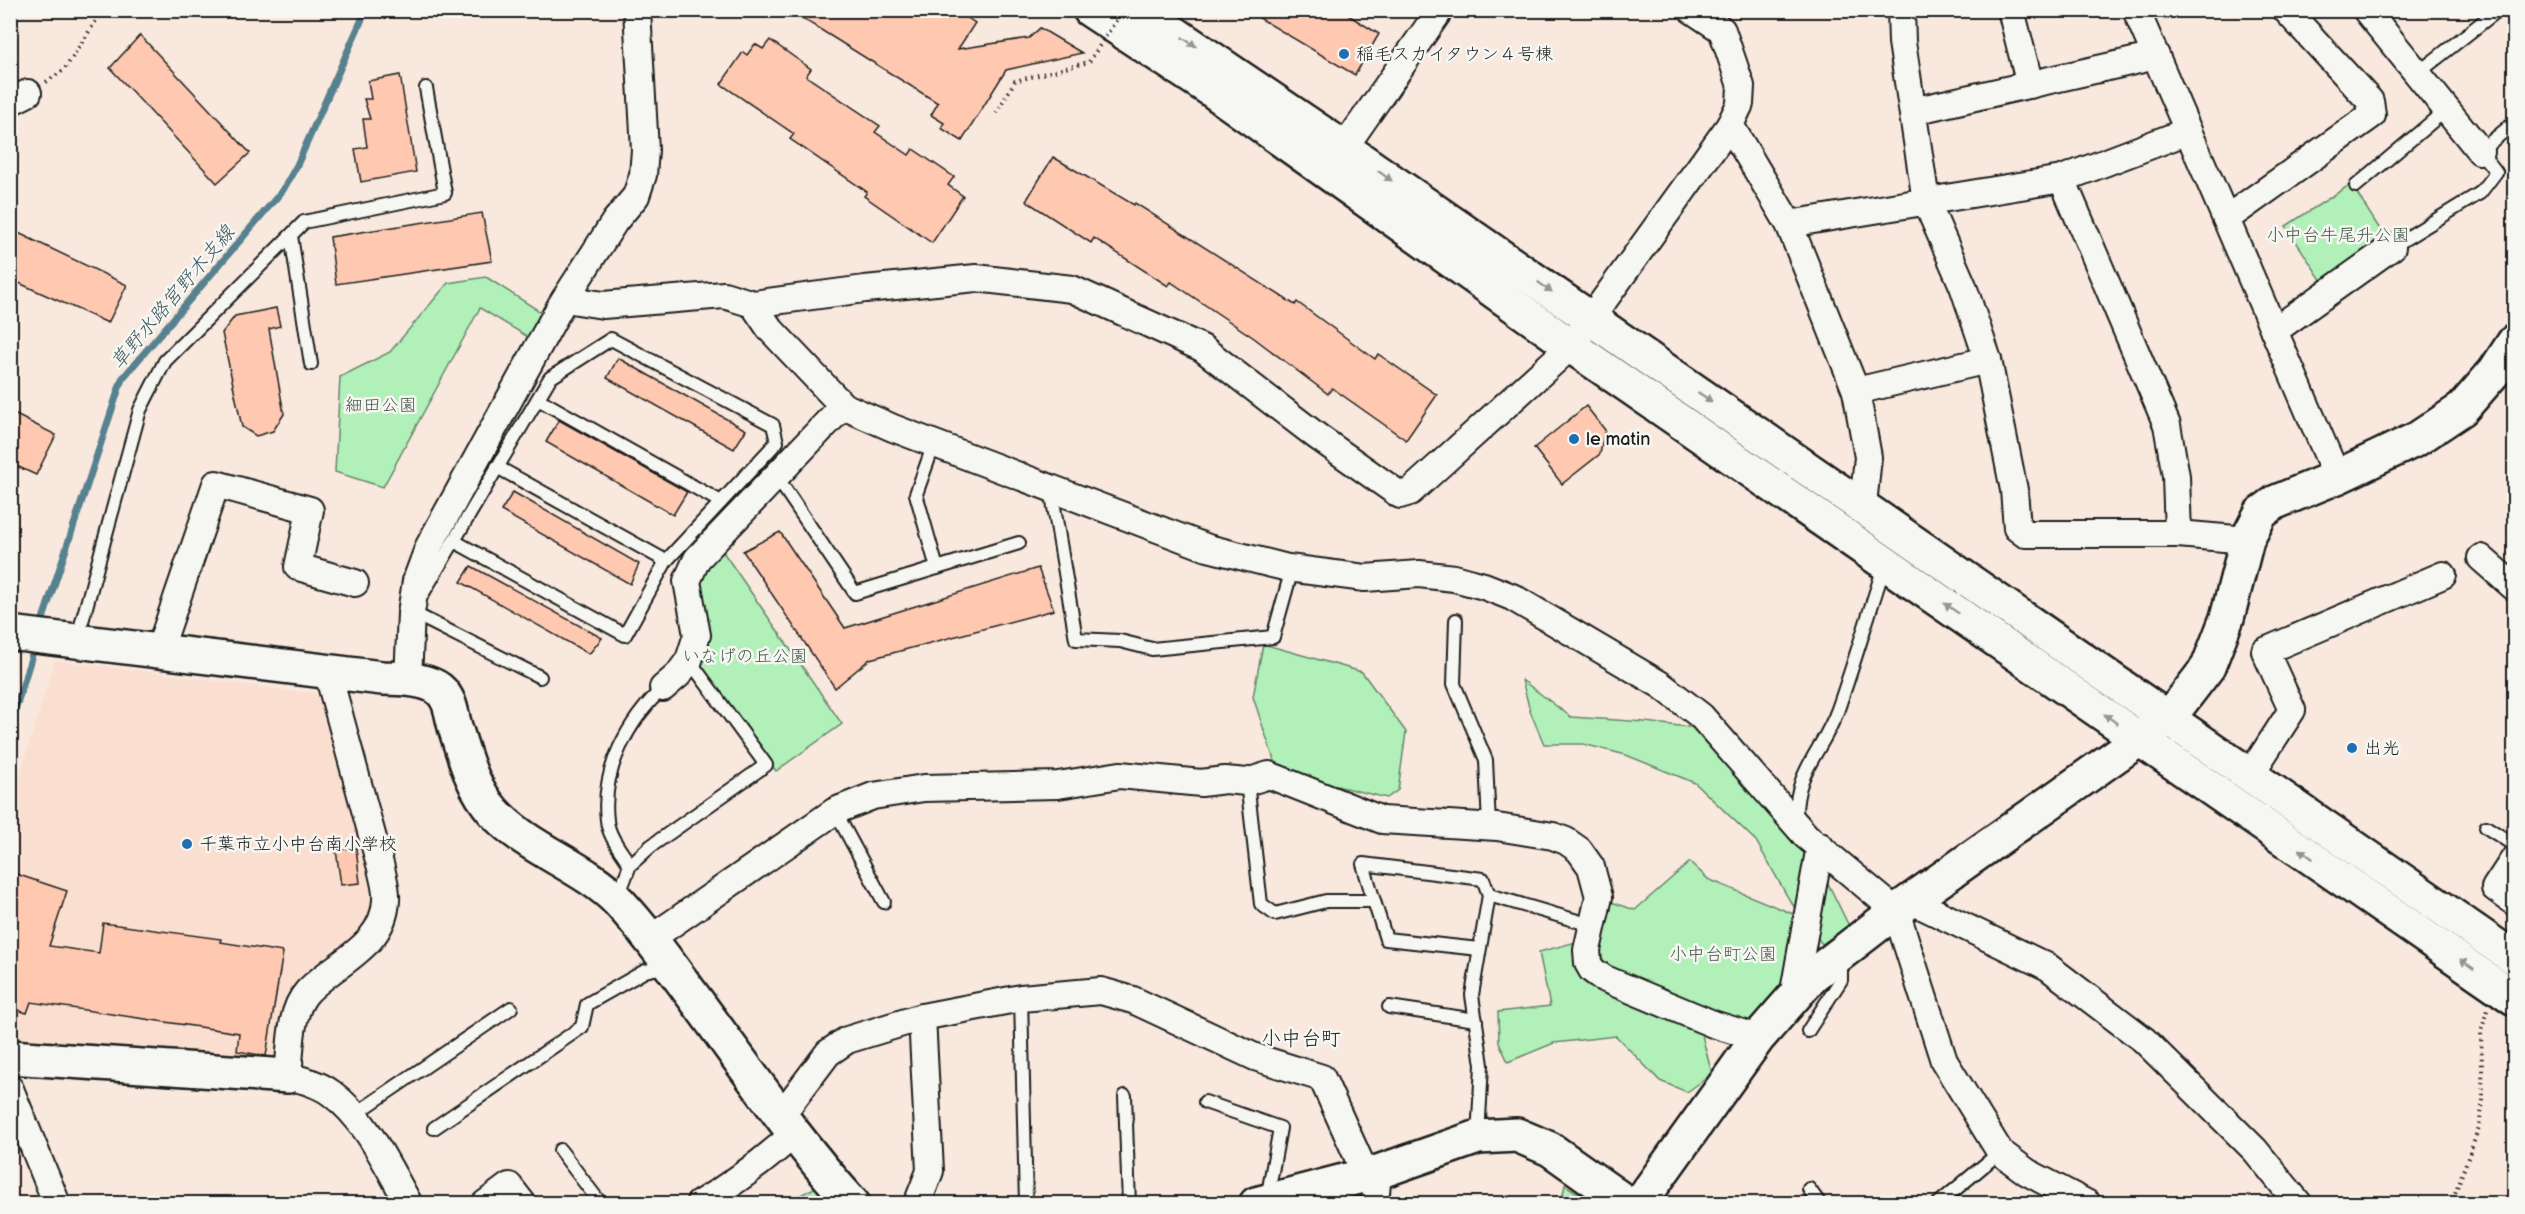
<svg xmlns="http://www.w3.org/2000/svg" width="2525" height="1214" font-family="'Balsamiq Sans','Klee One',sans-serif">
	<style>
		.built { fill: #fadfd0 }
		.green { fill: #b1f0b8; stroke: #66866a; stroke-width: 1.5 }
		.lines { fill: none; stroke-linecap: round; stroke-linejoin: round }
		.stream { stroke: #56828f; stroke-width: 7 }
		.building { fill: #fec9b0; stroke: #1c1c1c; stroke-width: 1.5 }
		.lane-casing { stroke: #1c1c1c; stroke-width: 16 }
		.street-casing { stroke: #1c1c1c; stroke-width: 30 }
		.secondary-casing { stroke: #1c1c1c; stroke-width: 38 }
		.path { stroke: #1c1c1c; stroke-width: 4; stroke-dasharray: 1.5 4.5; stroke-linecap: butt }
		.lane { stroke: #f6f6f2; stroke-width: 12 }
		.street { stroke: #f6f6f2; stroke-width: 26 }
		.secondary { stroke: #f6f6f2; stroke-width: 33 }
		.path-bridge { stroke: #1c1c1c; stroke-width: 4; stroke-dasharray: 1.5 4.5; stroke-linecap: butt }
		.oneway { fill: #949492 }
		.poi-dot { fill: #1f6fb2; stroke: #f6f6f2; stroke-width: 2 }
		.labels { text-anchor: middle; stroke-width: 5; stroke-linejoin: round; paint-order: stroke }
		.poi-label { font-size: 18px; fill: #1c1c1c; stroke: #f6f6f2; text-anchor: start }
		.park-label { font-size: 18px; fill: #495c4b; stroke: #f6f6f2 }
		.water-label { font-size: 20px; font-style: italic; fill: #3e585f; stroke: #f6f6f2 }
		.neighbourhood-label { font-size: 20px; fill: #1c1c1c; stroke: #f6f6f2 }
	</style>
	<rect width="100%" height="100%" fill="#f8e8de"/>
	<filter id="ink" filterUnits="userSpaceOnUse"><feTurbulence type="fractalNoise" baseFrequency=".0167" numOctaves="2"/><feDisplacementMap in="SourceGraphic" scale="12" xChannelSelector="R" yChannelSelector="G"/><feConvolveMatrix kernelMatrix="1 2 1 2 8 2 1 2 1" color-interpolation-filters="sRGB"/></filter>
	<g filter="url(#ink)">
		<!-- built -->
		<path class="built" d="M55 660 316 694 323 699 376 894 369 922 273 1058 11 1042V803Z"/>
		<!-- green -->
		<g class="green">
			<path d="M2351 184 2390 245 2325 286 2286 226Z"/>
			<path d="M486 277 547 316 533 340 480 308 383 487 335 472 340 377 390 352 448 283Z"/>
			<path d="M721 549 842 724 776 771 696 659 697 589 700 571Z"/>
			<path d="M1263 644 1362 672 1406 732 1398 790 1387 798 1278 772 1253 697Z"/>
			<path d="M1522 680 1571 717 1645 722 1697 728 1813 853 1849 926 1822 944 1790 901 1756 841 1695 783 1626 755 1583 744H1544L1530 711Z"/>
			<path d="M1690 862 1708 879 1798 916 1789 976 1750 1029 1699 1024 1712 1074 1687 1092 1660 1081 1616 1036 1554 1043 1508 1062 1499 1042 1498 1012 1550 1006 1539 952 1595 937 1608 901 1635 910Z"/>
			<path d="M1565 1185 1594 1203H1561Z"/>
			<path d="M816 1187 824 1203H788L787 1202Z"/>
		</g>
		<g class="lines">
			<!-- stream -->
			<g class="stream">
				<path d="M40 628 122 379 283 190 297 165 366 10"/>
				<path d="M10 727 35 645"/>
			</g>
		</g>
		<!-- building -->
		<g class="building">
			<path d="M789 10H956L975 23 958 49 1029 38 1040 28 1082 53 1006 70 962 141 941 128 944 123 931 115 938 103Z"/>
			<path d="M1246 10H1340L1379 34 1355 75Z"/>
			<path d="M140 35 250 153 217 183 110 68Z"/>
			<path d="M770 40 811 69 806 76 880 126 875 132 909 155 913 149 954 177 948 185 963 196 932 243 864 196 867 192 790 139 794 134 721 84 743 52 747 55 755 44 763 49Z"/>
			<path d="M400 75 416 172 361 182 355 149 367 147 363 119H370L364 99H371L368 81Z"/>
			<path d="M1053 157 1134 205 1135 203 1295 305 1297 302 1375 359 1378 354 1437 395 1406 440 1332 388 1328 394 1254 338 1171 282 1168 286 1094 238 1091 243 1026 201Z"/>
			<path d="M482 213 492 261 336 284 330 237Z"/>
			<path d="M10 229 127 285 108 323 10 279Z"/>
			<path d="M276 308 280 326 269 329 284 414 273 431 256 436 242 427 222 333 235 316Z"/>
			<path d="M618 358 746 430 734 449 607 378Z"/>
			<path d="M1586 406 1605 430 1600 454 1562 484 1534 448Z"/>
			<path d="M10 412 56 435 36 475 10 463Z"/>
			<path d="M559 420 687 492 673 515 546 442Z"/>
			<path d="M513 492 639 564 630 584 501 511Z"/>
			<path d="M780 532 845 628 1038 568 1054 610 870 659 835 688 743 551Z"/>
			<path d="M471 566 602 638 589 654 461 582Z"/>
			<path d="M356 848 360 883 341 885 336 850Z"/>
			<path d="M10 872 67 891 49 946 99 953 103 923 221 939 220 942 283 952 266 1056 237 1051 239 1033 31 1002 27 1013 10 1008Z"/>
		</g>
		<g class="lines">
			<defs>
				<g id="lane">
					<path d="M2418 73 2498 10"/>
					<path d="M2356 186 2447 109"/>
					<path d="M291 236 311 364"/>
					<path d="M2392 247 2480 193 2496 172 2480 151 2514 123"/>
					<path d="M538 399 721 502"/>
					<path d="M934 444 916 494 937 568"/>
					<path d="M497 467 666 561"/>
					<path d="M776 476 855 593 1019 543"/>
					<path d="M1051 489 1076 639 1120 641 1152 649 1273 637 1292 569"/>
					<path d="M422 595 550 378 611 339 773 425 777 442 666 561 625 635 454 541"/>
					<path d="M411 612 540 677"/>
					<path d="M1456 620 1454 684 1486 760 1489 826"/>
					<path d="M77 640 140 410 165 361 304 222 445 193 426 88"/>
					<path d="M1247 782 1261 904 1275 914 1326 901H1374L1363 864 1483 879 1489 895 1472 995 1482 1065 1478 1137"/>
					<path d="M835 811 884 902"/>
					<path d="M1796 820C1794 771 1823 751 1838 709 1855 661 1869 612 1885 564"/>
					<path d="M2486 827 2514 845"/>
					<path d="M630 865C622 852 608 836 607 820 601 770 628 721 663 688"/>
					<path d="M1489 895 1591 925"/>
					<path d="M617 899 630 865 651 846 766 765 689 660"/>
					<path d="M1374 901 1386 939 1479 949"/>
					<path d="M1021 998 1026 1204"/>
					<path d="M1389 1007 1476 1020"/>
					<path d="M1808 1031 1841 980V960"/>
					<path d="M1125 1096 1129 1204"/>
					<path d="M1205 1102 1280 1128 1267 1199"/>
					<path d="M354 1115 511 1008"/>
					<path d="M434 1128 582 1027 587 1004 645 971 668 966"/>
					<path d="M560 1150 601 1204"/>
					<path d="M1809 1189 1820 1204"/>
					<path d="M1938 1204 2000 1152"/>
				</g>
				<g id="street">
					<path d="M1901 10 1902 42 1926 201 1963 286 1988 360 2014 490 2017 528 2025 534H2178L2247 540"/>
					<path d="M2011 10 2030 85"/>
					<path d="M2136 10 2337 477"/>
					<path d="M2366 10 2480 151"/>
					<path d="M10 102 28 93"/>
					<path d="M1913 111 2156 56"/>
					<path d="M1730 125 1789 224 1856 391 1868 457 1863 505"/>
					<path d="M1344 148 1440 10"/>
					<path d="M2062 179 2167 425 2176 476 2178 534"/>
					<path d="M2226 219 2372 115 2370 101 2286 10"/>
					<path d="M1789 224 2062 179 2188 131"/>
					<path d="M565 299 603 305 724 295 753 304 865 289 976 278 1072 289 1202 348 1318 437 1400 495 1410 492 1571 346 1730 125 1740 104 1741 86 1722 30 1692 10"/>
					<path d="M753 304 770 329 843 406 893 428 1208 548 1288 568 1365 578 1419 574 1454 578 1484 586 1512 597 1661 685 1701 716 1806 836 1896 911 1944 1061 2000 1152 2027 1172 2088 1204"/>
					<path d="M2274 331 2392 247"/>
					<path d="M1856 391 1988 360"/>
					<path d="M2481 558 2514 587"/>
					<path d="M159 651 216 484 310 510 298 567 355 583"/>
					<path d="M327 670 381 868C383 878 387 890 386 900 384 947 335 962 307 992 289 1012 291 1050 288 1076 303 1080 319 1084 331 1093 367 1119 387 1166 409 1204"/>
					<path d="M408 679 411 613 416 581 429 546 561 305 615 221 636 196 643 175 645 150 637 10"/>
					<path d="M663 688 678 675 689 660 697 635 687 581 697 559 843 406"/>
					<path d="M2250 775 2292 710 2265 651 2443 575"/>
					<path d="M2514 859 2495 888 2514 902"/>
					<path d="M1912 901 2048 967 2144 1040 2255 1150 2299 1204"/>
					<path d="M650 939 835 811 873 796 924 788 1058 785 1120 775 1201 783 1225 780 1247 782 1269 775 1382 820 1497 827 1553 836 1566 841 1579 850 1591 867 1599 897 1587 950 1588 963 1592 970 1603 978 1713 1024 1758 1038"/>
					<path d="M1793 997 1820 846"/>
					<path d="M10 1089 57 1204"/>
					<path d="M782 1114 828 1053 847 1040 922 1017 1021 998 1101 991 1133 1000 1255 1057 1322 1078 1366 1175"/>
					<path d="M485 1204 509 1186 523 1204"/>
					<path d="M699 1204C735 1183 765 1160 795 1133"/>
					<path d="M917 1204 930 1171 922 1017"/>
					<path d="M1375 1204 1378 1172"/>
				</g>
				<g id="secondary">
					<path d="M1090 10 1213 91 1571 346 2514 998"/>
					<path d="M1140 10 1344 148 2514 958"/>
					<path d="M10 633 382 678C398 678 426 679 439 689 452 700 451 716 456 730 465 759 473 789 494 812 528 850 583 865 619 902 644 929 665 958 687 988 741 1060 792 1137 853 1204"/>
					<path d="M10 1057 288 1076"/>
					<path d="M1256 1204 1378 1172 1478 1137 1517 1135 1550 1149 1628 1204"/>
					<path d="M1639 1204 1758 1038 1813 975 1896 911 2168 719 2208 667 2227 618 2247 540 2261 513 2276 502 2337 477 2417 439 2462 409 2495 371 2514 342"/>
				</g>
			</defs>
			<!-- lane casing -->
			<use href="#lane" class="lane-casing"/>
			<!-- street casing -->
			<use href="#street" class="street-casing"/>
			<!-- secondary casing -->
			<use href="#secondary" class="secondary-casing"/>
			<!-- path -->
			<g class="path">
				<path d="M46 82 64 70 103 10"/>
				<path d="M2451 1204 2479 1128 2483 1100 2481 1033 2487 1010"/>
			</g>
			<!-- lane -->
			<use href="#lane" class="lane"/>
			<!-- street -->
			<use href="#street" class="street"/>
			<!-- secondary -->
			<use href="#secondary" class="secondary"/>
			<!-- path-bridge -->
			<path class="path-bridge" d="M996 113 1015 81 1089 62 1123 10"/>
		</g>
		<!-- one-way arrows -->
		<defs><path id="oneway-solid" d="M-6-.8H1V-3.2L6.5 0L1 3.2V.8H-6Z" transform="scale(1.5)"/></defs>
		<g class="oneway">
			<use href="#oneway-solid" transform="translate(1189 42) rotate(33)"/>
			<use href="#oneway-solid" transform="translate(1385 176) rotate(35)"/>
			<use href="#oneway-solid" transform="translate(1545 287) rotate(35)"/>
			<use href="#oneway-solid" transform="translate(1705 397) rotate(34)"/>
			<use href="#oneway-solid" transform="translate(1951 608) rotate(-145)"/>
			<use href="#oneway-solid" transform="translate(2111 719) rotate(-145)"/>
			<use href="#oneway-solid" transform="translate(2306 854) rotate(-145)"/>
			<use href="#oneway-solid" transform="translate(2467 964) rotate(-145)"/>
		</g>
	</g>
	<!-- markers -->
	<g class="poi-dot">
		<circle cx="1344" cy="54" r="6"/>
		<circle cx="1574" cy="439" r="6"/>
		<circle cx="2352" cy="748" r="6"/>
		<circle cx="187" cy="844" r="6"/>
	</g>
	<g class="labels">
		<!-- poi labels -->
		<g class="poi-label">
			<text x="1356" y="60">稲毛スカイタウン４号棟</text>
			<text x="1586" y="445">le matin</text>
			<text x="2364" y="754">出光</text>
			<text x="199" y="850">千葉市立小中台南小学校</text>
		</g>
		<!-- park labels -->
		<g class="park-label">
			<text x="2338" y="241">小中台牛尾升公園</text>
			<text x="381" y="411">細田公園</text>
			<text x="745" y="662">いなげの丘公園</text>
			<text x="1723" y="960">小中台町公園</text>
		</g>
		<!-- water labels -->
		<g class="water-label">
			<text transform="translate(172 297) rotate(-50)" y="7">草野水路宮野木支線</text>
		</g>
		<!-- neighbourhood labels -->
		<g class="neighbourhood-label">
			<text x="1301" y="1045">小中台町</text>
		</g>
	</g>
	<!-- margin -->
	<rect width="2525" height="1214" fill="none" stroke="#f6f6f2" stroke-width="36"/>
	<rect x="18" y="18" width="2489" height="1178" fill="none" stroke="#1c1c1c" stroke-width="2" filter="url(#ink)"/>
</svg>
